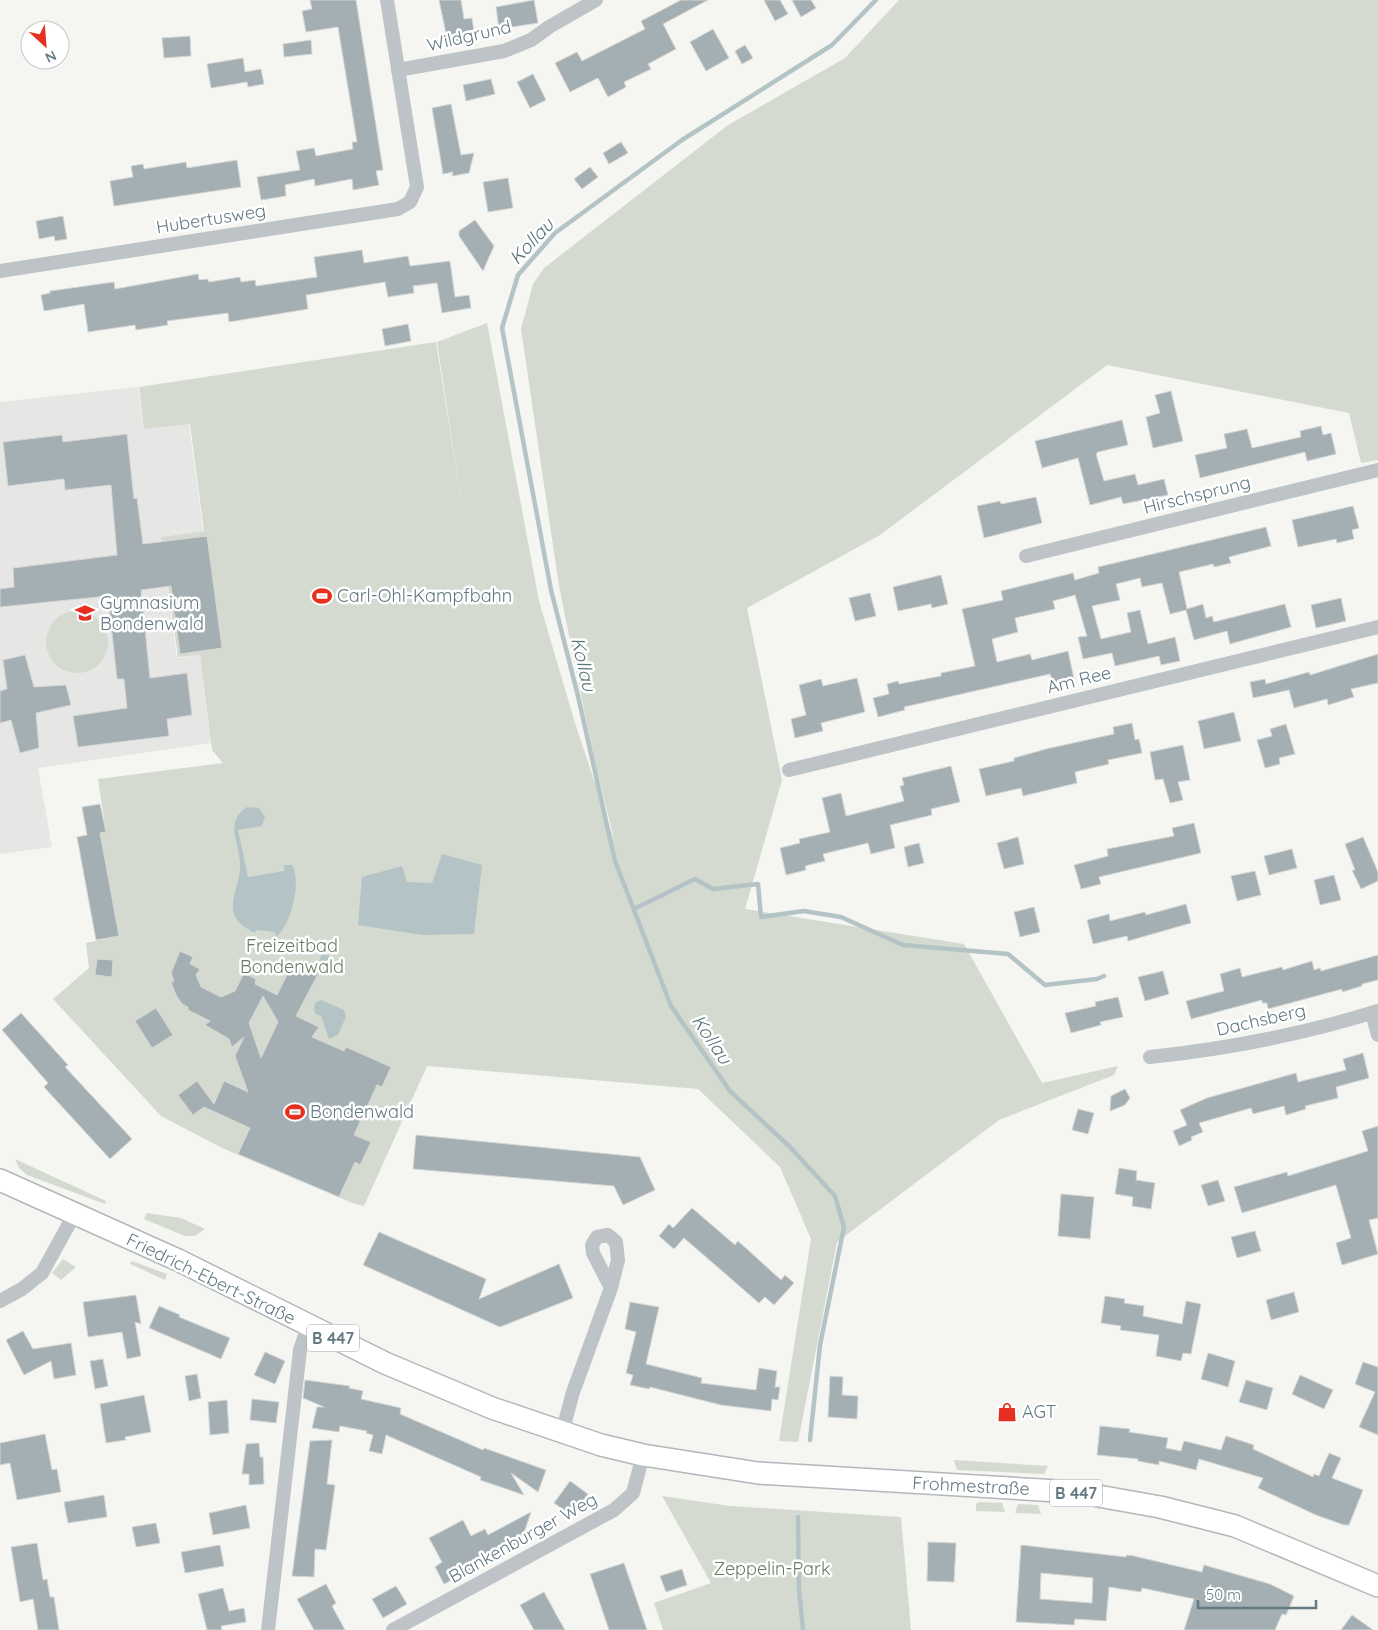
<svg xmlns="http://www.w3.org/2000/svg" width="1378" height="1630" font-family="Quicksand,sans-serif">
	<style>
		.built { fill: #e6e6e5 }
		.green { fill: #d5dad0 }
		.water { fill: #b4c4c6 }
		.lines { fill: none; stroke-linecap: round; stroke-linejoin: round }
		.stream { stroke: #b4c4c6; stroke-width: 4.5 }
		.building { fill: #a3afb3; stroke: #d6d6d4; fill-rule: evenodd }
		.primary-casing { stroke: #b1b7ba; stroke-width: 24 }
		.street { stroke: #bdc3c6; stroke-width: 14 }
		.primary { stroke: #fff; stroke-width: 21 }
		.labels { text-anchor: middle; stroke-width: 5; stroke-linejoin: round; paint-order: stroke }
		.shield { fill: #fff; stroke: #92a2a8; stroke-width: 1 }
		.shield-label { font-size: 16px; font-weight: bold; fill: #637a83 }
		.street-label { font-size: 18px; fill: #637a83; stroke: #fff }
		.poi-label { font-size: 18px; fill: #637a83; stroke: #fff; text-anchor: start }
		.park-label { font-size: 18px; fill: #6b7a62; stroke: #fff }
		.water-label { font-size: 19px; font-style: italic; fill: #5a7679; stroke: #fff }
	</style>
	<rect width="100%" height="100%" fill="#f5f5f1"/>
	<!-- built -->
	<path class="built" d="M138 387 144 429 189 424 203 531 161 537 177 658 200 655 211 743 38 768 52 847 0 854V402Z"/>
	<!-- green -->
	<g class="green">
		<path d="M899 0H1378V460L1361 463 1349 413 1107 365 880 535 747 608 782 780 745 909 964 944 1042 1083 1118 1066 1114 1075 999 1120 837 1242 798 1442 779 1441 811 1239 780 1167 698 1089 427 1066 364 1206 355 1204 222 1148 161 1116 53 999 89 968 86 943 118 936 100 833 106 832 98 779 223 763 212 750 200 655 178 657 161 537 204 531 190 424 144 429 139 387 436 342 463 513 437 342 487 323 539 601 575 723 615 843 594 759 559 586 521 329 533 284 544 268 728 125 845 58Z"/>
		<circle cx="77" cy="642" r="31"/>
		<path d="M15 1159 106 1201 105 1204 27 1175 19 1168Z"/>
		<path d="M147 1213 181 1218 205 1229 195 1236H185L144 1219Z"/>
		<path d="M63 1259 76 1267 61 1280 52 1273Z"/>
		<path d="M132 1261 167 1274 165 1280 130 1264Z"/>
		<path d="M954 1461V1460L1048 1466 1044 1474 957 1470Z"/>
		<path d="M662 1496 730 1506 901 1517 911 1630H663L654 1603 711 1583Z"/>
		<path d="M979 1502 1002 1503 1005 1512 976 1511V1504Z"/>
		<path d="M1018 1504 1038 1505 1041 1514 1015 1513Z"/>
	</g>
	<!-- water -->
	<g class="water">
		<path d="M247 807 259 808 265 817 262 826 238 830 248 877 284 871V865H292C302 881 291 926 276 937L275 932 256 930 255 933C217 915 239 894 240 867 241 845 223 822 247 807Z"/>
		<path d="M442 854 482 865 474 934 422 935 358 925 362 877 402 866 407 882 432 883Z"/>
		<path d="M322 953 333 958 329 969 318 965Z"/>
		<path d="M321 1000 344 1010 346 1017 338 1035 329 1039 321 1016 315 1014 314 1008 315 1003Z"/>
	</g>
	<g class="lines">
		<!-- stream -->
		<g class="stream">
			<path d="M634 909 695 879 713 889 758 884 761 917 804 911 841 917 903 945 1008 954 1045 985 1097 979 1104 976"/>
			<path d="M810 1440 820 1345 844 1227 835 1196 790 1147 730 1091 671 1006 615 861 578 696 551 590 502 328 518 275 555 233 682 140 832 45 876 0"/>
			<path d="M798 1517 799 1589 803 1630"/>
		</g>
	</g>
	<!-- building -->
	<g class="building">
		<path d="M310 0H356L383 170 376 171 379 185 353 190 352 179 315 186 314 179 285 185 286 196 261 200 257 177 300 170 296 151 314 148 316 156 353 149 352 142H357L338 27 306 32 302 11 312 9Z"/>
		<path d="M439 0H461L464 19 472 18 474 32 458 35 460 41 448 43Z"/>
		<path d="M534 0 538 23 499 29 496 7Z"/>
		<path d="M681 0H708L663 24 676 49 648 64 651 69 624 82 626 87 608 97 598 78 570 92 555 63 577 52 582 61 645 29 641 21Z"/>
		<path d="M764 0H780L788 14 775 21Z"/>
		<path d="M792 0H811L816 8 801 17Z"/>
		<path d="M713 29 729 58 706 71 690 42Z"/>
		<path d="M190 36 191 56 164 58 162 38Z"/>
		<path d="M311 40 312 54 284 57 283 44Z"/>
		<path d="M745 45 753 58 742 64 735 51Z"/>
		<path d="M243 58 245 72 261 69 264 84 248 87 247 82 211 88 207 64Z"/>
		<path d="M533 74 546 100 530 108 517 82Z"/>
		<path d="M491 79 495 94 466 101 463 85Z"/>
		<path d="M451 104 461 155 474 153 469 173 452 176 453 172 443 174 432 108Z"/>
		<path d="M621 142 628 153 609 164 603 153Z"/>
		<path d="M237 160 241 187 114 206 110 181 133 177 131 166 143 164 144 169 186 162 187 168Z"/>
		<path d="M590 167 598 177 582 189 574 179Z"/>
		<path d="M508 178 513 208 488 212 483 182Z"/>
		<path d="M63 216 67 239 55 241 54 236 39 239 36 221Z"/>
		<path d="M475 220 494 246 483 271 459 236V231Z"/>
		<path d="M362 250 364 263 408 256 410 266 450 261 455 297 469 295 471 308 442 313 437 283 413 286 414 293 388 297 385 282 306 295 308 309 229 322 228 313 167 321 168 325 136 330 135 325 88 332 84 304 44 311 41 295 50 293V291L114 282 115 289 198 274 199 280 208 279 209 282 240 277 241 282 255 280 256 286 317 277 314 257Z"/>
		<path d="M408 324 411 341 385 346 382 329Z"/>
		<path d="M1171 391 1183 441 1153 448 1146 417 1160 413 1155 395Z"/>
		<path d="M1122 420 1128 445 1098 452 1096 454 1104 481 1135 474 1138 485 1164 479 1168 495 1123 504 1121 497 1090 505 1078 458 1042 468 1035 441Z"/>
		<path d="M1321 426 1323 435 1331 433 1336 454 1307 461 1305 452 1200 478 1195 455 1227 448 1224 434 1247 429 1252 448 1301 437 1300 431Z"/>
		<path d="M127 434 134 499 137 498 143 544 207 536 222 648 180 654 171 586 141 590 150 678 187 673 192 715 167 719 169 736 78 747 73 716 127 708 124 679H117L108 596 0 607V589L14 587 13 568 117 555 111 485 65 490 64 479 8 486 3 442 62 435 63 442Z"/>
		<path d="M1036 497 1042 523 984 538 977 506 1000 501 1001 504Z"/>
		<path d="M1353 506 1359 528 1352 530 1354 539 1337 543 1336 539 1298 547 1292 520Z"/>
		<path d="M1266 527 1271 546 1229 557 1231 563 1214 567 1213 564 1179 572 1187 609 1203 604 1206 618 1212 616 1214 622 1285 604 1291 627 1230 644 1227 631 1194 640 1186 610 1170 614 1162 583 1142 587 1140 578 1116 584 1120 600 1092 606 1101 639 1131 632 1127 613 1140 610 1148 644 1175 637 1180 661 1161 665 1159 656 1115 666 1112 653 1083 659 1078 637 1087 636 1075 595 1053 601 1055 609 1015 618 1018 632 992 639 997 662 1030 654 1032 660 1068 651 1074 679 1053 684 1050 674 904 707 905 710 878 717 873 698 889 694 887 684 898 681 899 684 941 676V673L975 666 962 609 1003 600 1001 591 1073 573 1075 580 1099 573 1098 567Z"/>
		<path d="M941 575 948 604 932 608 931 604 898 611 893 587Z"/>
		<path d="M870 593 876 616 855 621 849 598Z"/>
		<path d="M1341 598 1346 621 1316 628 1311 605Z"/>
		<path d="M1378 654V683L1351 689 1354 697 1328 705 1327 699 1294 708 1289 690 1253 698 1250 682 1265 679 1266 684 1309 672 1310 675Z"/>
		<path d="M25 655 34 687 66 685 71 705 36 713 39 748 20 753 11 720 0 723V691L7 689 3 660Z"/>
		<path d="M857 678 865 712 821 723 823 731 795 738 791 719 806 715 799 685 821 679 823 686Z"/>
		<path d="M1234 712 1241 741 1204 749 1198 721Z"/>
		<path d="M1132 723 1135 740 1139 739 1142 753 1108 760 1109 764 1075 772 1077 783 1023 796 1021 788 986 796 979 769 1014 761V758L1046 749 1114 734 1113 727Z"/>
		<path d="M1286 724 1295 754 1279 758 1280 764 1265 768 1257 740 1272 736 1270 729Z"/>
		<path d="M1183 745 1190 780 1178 782 1183 800 1170 803 1163 779 1155 780 1150 752Z"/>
		<path d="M951 766 960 802 931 809 932 815 890 825 895 848 871 854 868 843 823 854 825 861 805 866 806 870 786 875 780 848 800 843 799 839 830 832 822 798 841 793 846 816 904 801 900 786 904 785 902 778Z"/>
		<path d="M100 804 106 832 100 833 119 936 96 940 77 837 87 835 82 807Z"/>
		<path d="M1194 823 1201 853 1099 877 1101 884 1081 889 1074 865 1108 856 1107 849 1174 836 1172 828Z"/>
		<path d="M1018 837 1024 864 1004 869 997 843Z"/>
		<path d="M1363 837 1378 872V881L1361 889 1352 870H1355L1345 844Z"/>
		<path d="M919 843 924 863 908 867 904 847Z"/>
		<path d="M1292 849 1297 868 1269 875 1264 856Z"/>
		<path d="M1255 871 1261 895 1237 901 1231 876Z"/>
		<path d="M1334 875 1341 900 1320 905 1314 880Z"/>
		<path d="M1186 904 1191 923 1128 941 1127 936 1093 944 1087 920 1109 914 1110 921 1145 912 1146 915Z"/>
		<path d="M1034 907 1040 932 1020 937 1014 912Z"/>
		<path d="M180 951 193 957 190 964 200 969 196 975 201 987 221 997 235 991 244 973 256 979 255 984 277 995 291 967 296 968 299 962 319 972 296 1016 319 1027 312 1037 344 1051 346 1047 391 1067 382 1087 377 1085 354 1135 371 1142 360 1165 355 1162 339 1197 238 1154 250 1128 204 1107 193 1115 178 1095 197 1081 214 1104 224 1081 248 1092 235 1056 244 1037 232 1047 229 1039 205 1025 210 1021 188 1010V1007L182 1004 176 995 171 982 174 981 171 973ZM263 996 278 1022 261 1058 249 1023Z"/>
		<path d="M1378 955V980L1362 984V986L1342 992V989L1268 1009 1267 1003H1262V1000L1191 1019 1186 1001 1224 991 1220 974 1240 968 1242 977 1282 967 1283 970 1312 961 1314 970 1320 968 1321 971Z"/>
		<path d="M97 959 113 960 112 977 95 975Z"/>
		<path d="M1163 971 1169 994 1145 1001 1138 977Z"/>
		<path d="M1118 997 1123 1017 1100 1022 1101 1025 1071 1033 1065 1013 1096 1006 1095 1002Z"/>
		<path d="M156 1008 173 1035 152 1048 135 1021Z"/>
		<path d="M21 1013 68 1065 65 1067 132 1139 110 1159 44 1087 48 1083 2 1030Z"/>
		<path d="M1363 1053 1369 1078 1336 1087 1338 1098 1305 1106 1306 1109 1286 1115 1284 1106 1253 1114 1251 1108 1199 1123 1203 1132 1191 1137 1192 1140 1179 1146 1173 1131 1187 1125 1180 1110 1207 1098 1296 1073 1298 1082 1346 1070 1343 1059Z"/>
		<path d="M1125 1089 1130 1098 1125 1105 1110 1111 1111 1096Z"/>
		<path d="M1078 1109 1094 1113 1088 1134 1072 1130Z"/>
		<path d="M1378 1126V1218L1369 1220 1378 1254 1342 1265 1336 1243 1351 1238 1336 1185 1242 1213 1234 1187 1287 1172 1288 1176 1368 1151 1362 1131Z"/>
		<path d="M416 1135 640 1157 655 1190 623 1205 614 1186 413 1169Z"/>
		<path d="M1119 1168 1137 1171 1136 1180 1155 1183 1151 1209 1132 1206 1133 1197 1115 1194Z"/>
		<path d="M1218 1180 1225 1201 1208 1206 1201 1185Z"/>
		<path d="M1061 1194 1094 1197 1090 1239 1058 1236Z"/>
		<path d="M692 1208 735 1245 738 1241 781 1280 785 1275 794 1283 774 1305 765 1297 759 1303 684 1238 674 1249 659 1236 669 1224 673 1228Z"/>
		<path d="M1255 1231 1261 1251 1237 1258 1231 1237Z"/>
		<path d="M379 1232 486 1279 479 1299 559 1264 573 1298 500 1327 363 1265Z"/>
		<path d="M1294 1292 1299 1312 1271 1320 1266 1300Z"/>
		<path d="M136 1295 141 1324 135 1322 141 1356 127 1359 122 1332 88 1337 83 1302Z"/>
		<path d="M1105 1296 1125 1299 1124 1303 1144 1306 1143 1316 1182 1324 1186 1301 1201 1304 1191 1354 1183 1353 1181 1361 1156 1356 1159 1335 1120 1330 1121 1326 1101 1323Z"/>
		<path d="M630 1302 659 1307 646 1364 702 1378 701 1383 756 1390 759 1368 777 1371 775 1387H780L778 1400 772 1399 771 1411 721 1405 650 1387 649 1389 630 1385 633 1375 626 1373 636 1332 625 1329Z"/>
		<path d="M159 1306 180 1315 179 1317 230 1338 221 1359 149 1328Z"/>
		<path d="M23 1331 33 1349 71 1343 76 1375 54 1379 51 1361 24 1375 6 1340Z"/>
		<path d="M265 1352 285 1361 275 1384 254 1375Z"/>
		<path d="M1208 1353 1235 1361 1228 1387 1201 1379Z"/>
		<path d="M103 1359 108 1386 95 1389 90 1361Z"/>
		<path d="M1363 1362 1378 1367V1435L1359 1427 1375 1392 1355 1384Z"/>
		<path d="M197 1374 201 1398 189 1401 185 1376Z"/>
		<path d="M1300 1375 1333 1390 1324 1409 1292 1394Z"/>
		<path d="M830 1376 843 1377 842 1395 858 1396 857 1419 828 1417Z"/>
		<path d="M305 1380 350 1386 349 1388 363 1391 361 1399 401 1408 400 1414 483 1450 484 1448 546 1470 538 1492 511 1473 524 1495 480 1480 481 1477 386 1435 382 1454 369 1451 373 1435 366 1433 367 1431 340 1426 339 1432 312 1428 317 1407H324L303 1398Z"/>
		<path d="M1246 1380 1273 1388 1267 1410 1239 1402Z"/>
		<path d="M144 1395 151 1432 125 1437 126 1440 106 1443 100 1404Z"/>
		<path d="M252 1399 279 1402 276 1423 250 1420Z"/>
		<path d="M227 1400 229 1433 210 1435 208 1402Z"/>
		<path d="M1100 1426 1130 1429 1129 1432 1168 1438 1166 1448 1181 1451 1184 1441 1221 1450 1226 1436 1254 1445 1253 1449 1313 1477 1314 1474 1319 1476 1329 1453 1341 1458 1332 1478 1363 1490 1349 1525H1344L1316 1515 1258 1488 1263 1478 1199 1459 1196 1470 1159 1461V1465L1138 1461V1459L1097 1455Z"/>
		<path d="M45 1434 52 1470 57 1469 61 1492 17 1500 10 1463 0 1465V1443Z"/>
		<path d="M332 1440 327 1484 335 1485 326 1550 315 1549 314 1577 292 1576 310 1441Z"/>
		<path d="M259 1443 260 1457H263L264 1484 249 1485V1474H242L246 1444Z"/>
		<path d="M570 1481 588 1494 572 1516 554 1503Z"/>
		<path d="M104 1495 107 1517 68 1523 64 1502Z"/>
		<path d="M246 1505 250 1528 213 1535 209 1513Z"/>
		<path d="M531 1512 521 1542 511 1547 510 1544 473 1564 475 1568 444 1584 435 1567 442 1562 429 1538 463 1520 471 1536 485 1529 488 1535Z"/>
		<path d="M156 1523 160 1543 136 1547 132 1527Z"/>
		<path d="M928 1542 956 1543 954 1582 927 1581Z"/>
		<path d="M37 1543 43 1580 47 1579 50 1597H54L59 1630H38L33 1599 20 1602 11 1547Z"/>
		<path d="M220 1545 224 1566 185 1573 181 1552Z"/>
		<path d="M1021 1545 1126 1557 1127 1555 1134 1556 1202 1572 1204 1565 1270 1584 1294 1596 1286 1615 1282 1614 1275 1630H1184L1194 1599 1142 1588 1141 1592 1109 1587 1106 1621 1075 1619 1074 1625 1016 1622ZM1041 1573 1093 1578 1092 1603 1040 1599Z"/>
		<path d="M624 1563 647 1630H609L590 1574Z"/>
		<path d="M682 1569 687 1585 666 1592 660 1576Z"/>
		<path d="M326 1584 336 1603 332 1606 345 1630H314L297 1599Z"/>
		<path d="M396 1586 407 1604 383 1618 372 1599Z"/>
		<path d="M223 1588 229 1611 244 1608 246 1622 221 1626 222 1630H207L198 1594Z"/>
		<path d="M544 1592 557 1616 565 1630H534L520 1605Z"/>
		<path d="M1352 1615 1373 1630H1341Z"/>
	</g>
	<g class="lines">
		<defs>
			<path id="primary" d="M0 1180 178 1260 385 1363 492 1408 601 1445 643 1455 758 1473 1058 1491 1087 1494 1160 1507 1235 1526 1378 1586"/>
		</defs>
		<!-- primary casing -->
		<use href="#primary" class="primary-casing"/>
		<!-- street -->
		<g class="street">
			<path d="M398 70 504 51 531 40 549 27 596 0"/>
			<path d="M0 271 398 209 410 202 417 187 387 0"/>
			<path d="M1026 556 1378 470"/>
			<path d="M789 770 1378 627"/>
			<path d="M1372 1013 1378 1035"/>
			<path d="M1150 1057C1227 1049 1304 1034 1378 1011"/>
			<path d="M0 1301 22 1289 42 1273 74 1215"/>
			<path d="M562 1433 573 1392 611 1288 618 1260 616 1242 608 1235 597 1237 592 1245 593 1253 611 1288"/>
			<path d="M268 1630 300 1350 308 1326"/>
			<path d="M393 1630 614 1510 633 1493 643 1455"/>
		</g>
		<!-- primary -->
		<use href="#primary" class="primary"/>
	</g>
	<!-- icons -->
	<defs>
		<symbol id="stadium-bare" viewBox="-9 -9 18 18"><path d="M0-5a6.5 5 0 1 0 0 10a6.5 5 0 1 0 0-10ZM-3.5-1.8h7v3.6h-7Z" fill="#e62f20" stroke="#fff" stroke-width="2.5" paint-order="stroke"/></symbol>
		<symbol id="school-bare" viewBox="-9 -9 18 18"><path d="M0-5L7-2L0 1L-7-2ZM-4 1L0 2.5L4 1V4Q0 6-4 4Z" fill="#e62f20" stroke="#fff" stroke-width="2.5" paint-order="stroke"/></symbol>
		<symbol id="shop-bare" viewBox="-9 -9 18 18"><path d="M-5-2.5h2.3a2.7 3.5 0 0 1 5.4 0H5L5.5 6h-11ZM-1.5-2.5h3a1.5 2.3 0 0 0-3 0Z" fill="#e62f20" stroke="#fff" stroke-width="2.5" paint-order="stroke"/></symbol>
	</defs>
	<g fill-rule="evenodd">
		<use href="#stadium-bare" x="308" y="582" width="28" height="28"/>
		<use href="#school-bare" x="71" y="599" width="28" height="28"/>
		<use href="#stadium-bare" x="281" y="1098" width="28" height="28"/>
		<use href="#shop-bare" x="993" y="1398" width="28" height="28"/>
	</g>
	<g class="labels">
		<!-- shield labels -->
		<g class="shield">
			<rect x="307" y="1324.5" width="52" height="27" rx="4"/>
			<rect x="1050" y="1479.5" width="52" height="27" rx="4"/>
		</g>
		<g class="shield-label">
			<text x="333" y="1344">B 447</text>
			<text x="1076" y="1499">B 447</text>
		</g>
		<!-- street labels -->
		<g class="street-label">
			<text transform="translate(469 36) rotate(-13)" y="6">Wildgrund</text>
			<text transform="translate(211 219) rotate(-9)" y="6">Hubertusweg</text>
			<text transform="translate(1197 495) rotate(-14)" y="6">Hirschsprung</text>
			<text transform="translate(1079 680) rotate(-14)" y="6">Am Ree</text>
			<text transform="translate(1261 1020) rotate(-13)" y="6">Dachsberg</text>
			<text transform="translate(211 1279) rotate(26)" y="6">Friedrich-Ebert-Straße</text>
			<text transform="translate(971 1486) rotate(3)" y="6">Frohmestraße</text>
			<text transform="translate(523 1538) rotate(-29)" y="6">Blankenburger Weg</text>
		</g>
		<!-- poi labels -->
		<g class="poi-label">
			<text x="337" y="602">Carl-Ohl-Kampfbahn</text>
			<text x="100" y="609">Gymnasium<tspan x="100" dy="21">Bondenwald</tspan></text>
			<text x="310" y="1118">Bondenwald</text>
			<text x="1022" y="1418">AGT</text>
		</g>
		<!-- park labels -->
		<g class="park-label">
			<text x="292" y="952">Freizeitbad<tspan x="292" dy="21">Bondenwald</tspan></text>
			<text x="772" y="1575">Zeppelin-Park</text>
		</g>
		<!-- water labels -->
		<g class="water-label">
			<text transform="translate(531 241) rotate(-47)" y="7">Kollau</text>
			<text transform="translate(584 664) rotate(77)" y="7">Kollau</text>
			<text transform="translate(712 1039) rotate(56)" y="7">Kollau</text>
		</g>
	</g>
	<!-- north arrow -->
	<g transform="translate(45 45) rotate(154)"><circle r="24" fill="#ffffff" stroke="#c1cacd"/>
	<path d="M0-4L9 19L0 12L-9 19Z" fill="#e62f20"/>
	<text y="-8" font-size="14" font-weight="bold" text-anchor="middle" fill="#637a83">N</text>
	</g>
	<!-- scale -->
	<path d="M1198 1600v8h118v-8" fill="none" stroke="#637a83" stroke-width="2.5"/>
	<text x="1206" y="1600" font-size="15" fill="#637a83" stroke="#ffffff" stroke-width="4" paint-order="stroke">50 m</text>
</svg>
